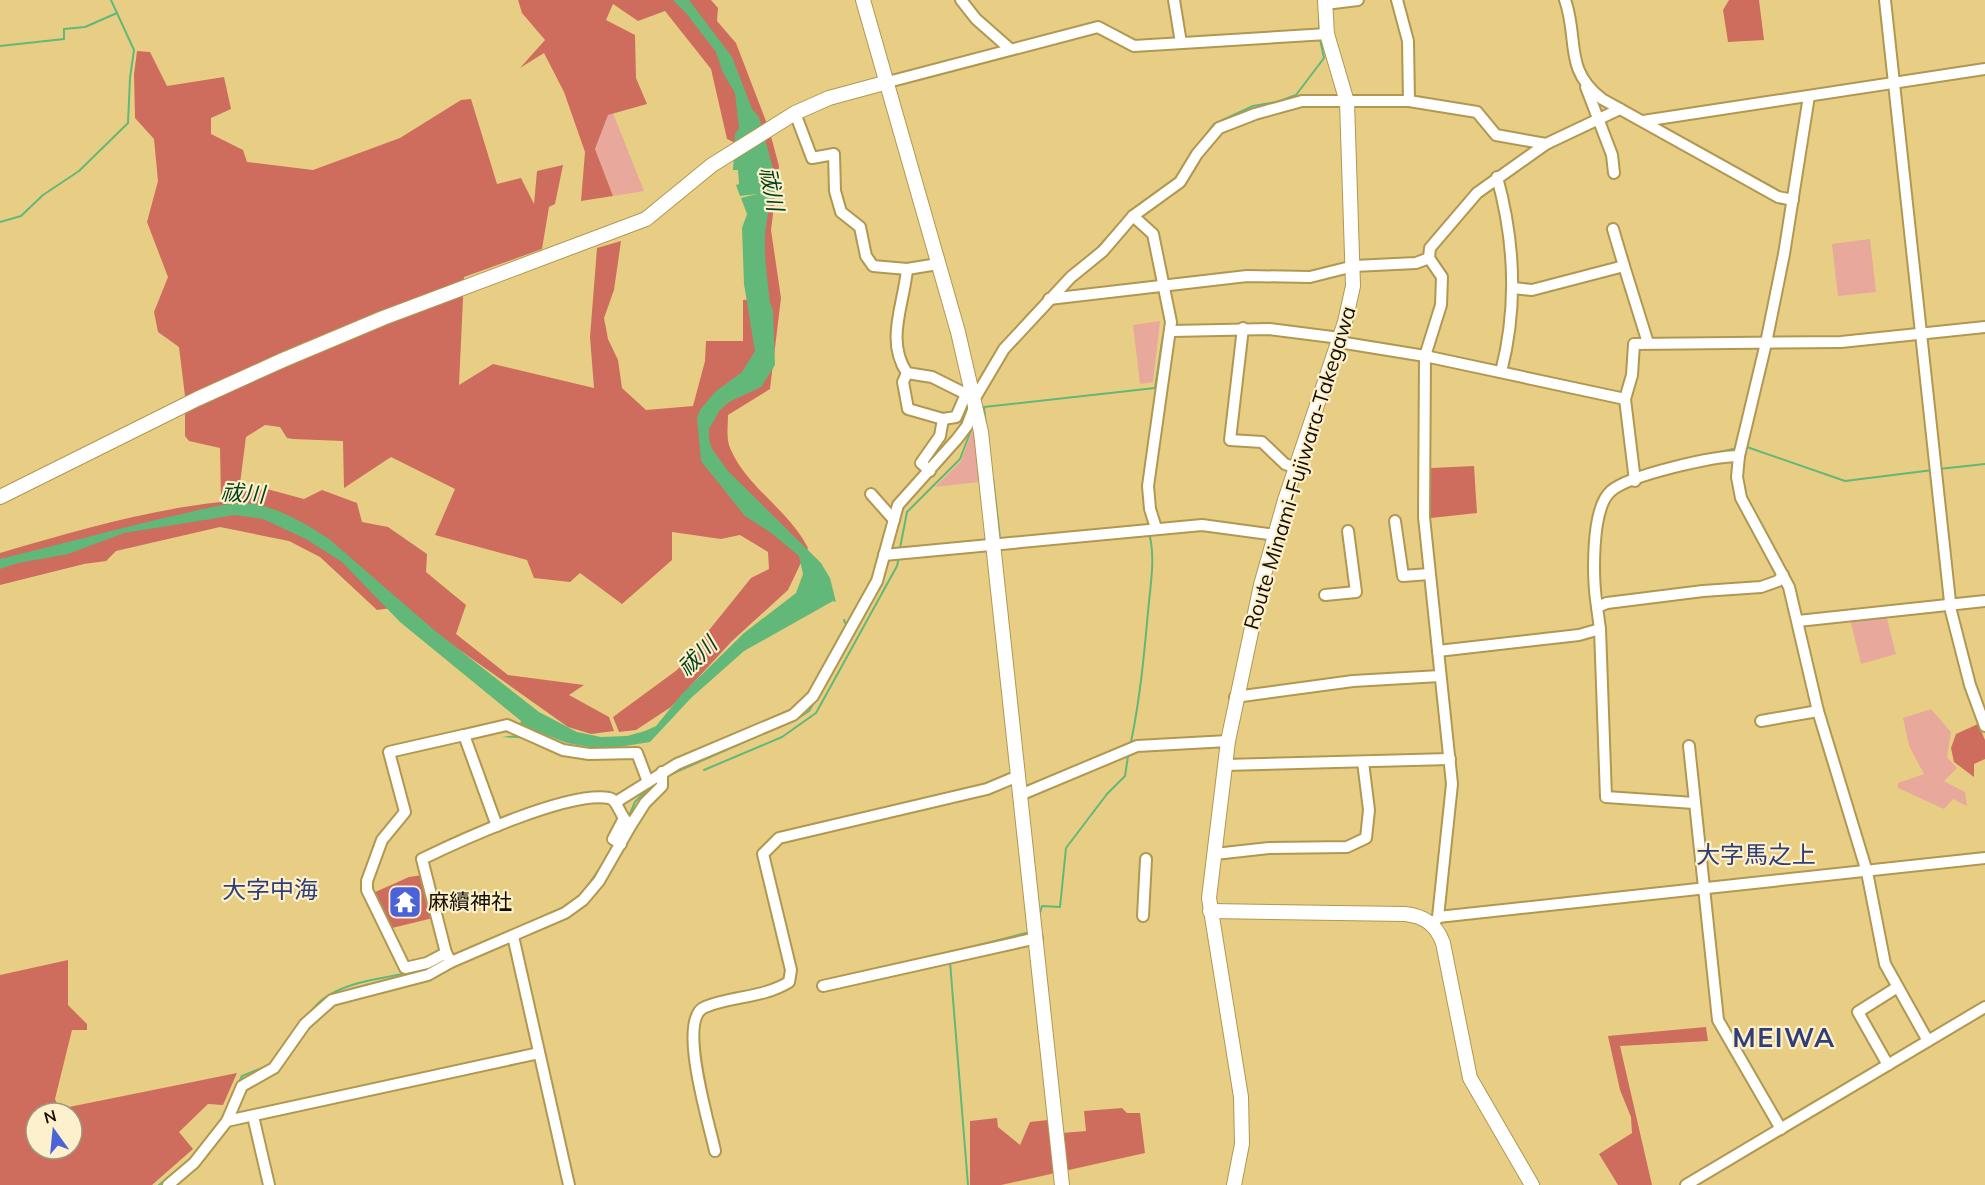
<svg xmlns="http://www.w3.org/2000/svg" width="1985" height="1185" font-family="Mulish,'Noto Sans JP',sans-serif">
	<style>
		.green { fill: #e8a89c }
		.forest { fill: #ce6d5d; fill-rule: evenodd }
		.water { fill: #62b878 }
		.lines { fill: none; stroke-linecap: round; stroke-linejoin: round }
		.stream { stroke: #62b878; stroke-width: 2 }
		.street-casing { stroke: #b19850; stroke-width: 14 }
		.secondary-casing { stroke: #b19850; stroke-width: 16 }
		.street { stroke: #fff; stroke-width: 10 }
		.secondary { stroke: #fff; stroke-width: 14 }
		.labels { text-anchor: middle; stroke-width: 4.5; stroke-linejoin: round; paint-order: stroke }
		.street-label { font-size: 21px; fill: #150e00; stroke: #fdf0cd }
		.poi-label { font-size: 21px; fill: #150e00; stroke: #fdf0cd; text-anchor: start }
		.water-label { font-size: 22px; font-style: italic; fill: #00431b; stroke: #fdf0cd }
		.quarter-label { font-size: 24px; fill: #303e78; stroke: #fdf0cd }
		.district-label { font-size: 27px; font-weight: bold; letter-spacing: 1.5px; fill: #303e78; stroke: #fdf0cd }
	</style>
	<rect width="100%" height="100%" fill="#e8ce85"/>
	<!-- green -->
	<g class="green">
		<path d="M613 113 644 191 613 196 595 149 608 115Z"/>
		<path d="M1870 239 1876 292 1838 296 1832 244Z"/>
		<path d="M1160 321 1153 382 1140 384 1133 325Z"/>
		<path d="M975 431 979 482 935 487 961 461 972 432Z"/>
		<path d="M1886 615 1896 654 1861 664 1850 619Z"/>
		<path d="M1931 709 1951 732 1947 757 1957 768 1944 781 1965 792 1967 806 1953 799 1944 809 1898 788V783L1924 774 1909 746 1903 718Z"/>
	</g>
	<!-- forest -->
	<g class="forest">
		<path d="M518 0H711L718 8 717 21 736 43 769 129 779 166 771 230 781 298 770 389 728 415C728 424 726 439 730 448 747 488 789 510 808 548L788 590 732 641 671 707 636 730 619 732 613 717 677 670 751 578 769 569 768 552 740 535 721 539 672 532V560L622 604 580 573 570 582 534 578 527 560 435 535 455 489 391 457 344 488 343 441 293 439 287 438 280 427 265 425 246 437 239 491 267 489 304 499 322 490 357 503 362 522 388 527 427 554 426 572 466 605 456 634 508 675 584 685 569 695 609 717 614 731 591 734 568 727 399 607 377 610 320 557 289 541 220 527 116 551 106 561 84 564 0 585V553C72 532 146 510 221 502L220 448 189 441 185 436V396L179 347 158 332 154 312 168 277 147 222 158 181 154 139 135 118 134 74 137 51 150 52 167 86 224 77 231 109 211 118V134L243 150 247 162 313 170 400 138 461 100 471 99 497 184 521 178 534 204 537 171 563 165 555 204 549 207 542 249 464 277 459 385 493 364 594 388 590 337 597 248 621 241 614 290 604 318 608 339 618 360 622 388 646 410 693 406 705 361 706 341H743V300L767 298 760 203 771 172 761 155 727 139 711 69 665 11 638 21 613 4 606 20 635 35 636 78 647 104 608 115 595 149 613 196 581 201 585 152 564 92 544 53 520 68 545 40 522 13Z"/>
		<path d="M1729 0H1759L1764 40 1728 42 1723 10Z"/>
		<path d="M1474 466 1477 513 1431 518V468Z"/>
		<path d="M1978 724 1985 740V759L1974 764V777L1954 762 1951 748 1956 734Z"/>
		<path d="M423 875 433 918 392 928 373 893 409 877Z"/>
		<path d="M68 960V1005L87 1024V1030H72L55 1099 59 1109 237 1073 223 1105 208 1104 179 1132 193 1149 152 1185H0V975ZM36 1113H72V1149H36Z"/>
		<path d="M1706 1027 1708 1041 1620 1046 1652 1185H1618L1599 1154 1632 1133 1631 1117 1620 1090 1608 1036Z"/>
		<path d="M1122 1108 1127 1113H1140L1145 1153 1001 1185H970V1121L997 1118 998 1127 1020 1145 1030 1122 1048 1120 1050 1134 1086 1131 1084 1111Z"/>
	</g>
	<!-- water -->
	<path class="water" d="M673 0H689L732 57 752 109 759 117 778 187 760 192 777 189C758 226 766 264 770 303L773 310 775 365 761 387 729 402 720 410 709 429V439L712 449 728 471 821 563 830 578 836 602 833 601 744 651 691 698 650 742 619 747H589L567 743 526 727 518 738 502 737 516 735 521 721 400 622 342 562 306 539 263 519 235 515 124 533 68 554 18 563 0 569V559L4 558C64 544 121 527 182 514 205 509 235 499 259 505 284 511 308 525 329 539L434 630 539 712 577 732 601 737 627 736 645 731 656 726 682 694 744 633 796 593 803 574 799 556 770 532 745 516 701 461 697 418 700 410 715 392 742 372 755 351 744 284 742 228 747 214 741 198 757 194 740 196 736 185 739 184 738 170H733L735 134 739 128 735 93 723 73 716 52 686 13Z"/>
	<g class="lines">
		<!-- stream -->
		<g class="stream">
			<path d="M1319 5V30"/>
			<path d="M0 46 64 39V29L85 27 117 13"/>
			<path d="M1195 149 1214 124 1253 106 1277 102 1296 95 1324 58 1320 39"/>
			<path d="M0 222 21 216 43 195 79 171 128 123 130 78 134 50 111 0"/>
			<path d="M1093 253 1134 208 1177 177"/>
			<path d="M1026 317 1068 273"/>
			<path d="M983 374 989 364"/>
			<path d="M986 425 984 407 1155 388 1163 336"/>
			<path d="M961 426 963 414"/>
			<path d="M1747 447 1845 481 1933 470"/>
			<path d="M1702 456 1733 449"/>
			<path d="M1673 462 1690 458"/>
			<path d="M1939 469 1985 464"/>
			<path d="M993 478 1000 538"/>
			<path d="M919 489 957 446"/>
			<path d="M900 548 907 512 960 459 973 425"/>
			<path d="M1001 549 1021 547"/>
			<path d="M844 620 847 627"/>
			<path d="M839 660 882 583 889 558"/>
			<path d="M1131 742C1140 699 1144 656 1148 612 1150 587 1156 558 1149 533"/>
			<path d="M704 770 782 737 816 713 897 566 899 557"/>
			<path d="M667 776 797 719 809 711 815 701"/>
			<path d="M629 816 635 802 650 787"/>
			<path d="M584 891 600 868"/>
			<path d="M1040 913 1042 906 1060 907 1066 848 1107 794 1125 776 1128 756"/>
			<path d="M980 945 1026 933"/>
			<path d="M473 947 504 934"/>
			<path d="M950 962 968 1185"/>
			<path d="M307 1016C312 1010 317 1003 323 999 354 976 401 979 435 965"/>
			<path d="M283 1046 295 1029"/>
			<path d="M236 1088 242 1076 272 1064"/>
			<path d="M159 1185 190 1159 206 1139"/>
		</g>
		<defs>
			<g id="street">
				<path d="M961 0 976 19 1010 49"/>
				<path d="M1174 0 1181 43"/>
				<path d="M1397 0 1408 41 1409 101"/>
				<path d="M1565 0C1579 39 1563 69 1602 99L1778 197 1793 200"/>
				<path d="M1885 0 1951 611 1970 685 1985 726"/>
				<path d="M1325 4 1358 0"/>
				<path d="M888 82 1098 27 1134 46 1327 34"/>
				<path d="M1586 87 1612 155 1614 173"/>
				<path d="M1809 96 1784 254 1766 343 1739 456 1737 477 1741 498 1789 587 1818 711 1867 872 1885 964 1928 1041"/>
				<path d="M795 113 812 158 834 154 835 191 841 212 860 227 866 256 873 266 907 269 938 264"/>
				<path d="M1643 121 1985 69"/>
				<path d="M1497 177C1515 242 1518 306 1501 372"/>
				<path d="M1133 216 1153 234 1171 322 1148 486 1150 509 1156 528"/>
				<path d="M1613 229 1624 266"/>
				<path d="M1429 258 1442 277 1441 305 1425 356 1424 517 1452 784 1438 917 1433 925"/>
				<path d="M907 269C904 305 885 340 907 373L932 377 966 394 974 395"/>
				<path d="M1513 288 1532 290 1624 266 1648 343"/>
				<path d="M1049 299 1247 276 1310 277 1354 266 1416 263 1429 258 1430 248 1477 193 1546 144"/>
				<path d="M1243 328 1230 440 1262 442 1285 464 1296 468"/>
				<path d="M1171 331 1269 329 1340 338"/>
				<path d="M1339 342 1425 356 1625 399"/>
				<path d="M907 373 903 382 908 409 943 419 956 417 966 394"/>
				<path d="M975 398 1004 349 1018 334 1071 277 1103 251 1133 216 1180 182 1197 154 1219 128 1255 114 1302 101H1409L1477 112 1496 135 1546 144 1620 109"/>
				<path d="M930 471 921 463 940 436 943 419"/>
				<path d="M1635 481 1625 399 1632 375 1634 344 1841 342 1985 327"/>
				<path d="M871 494 894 520"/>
				<path d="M1395 521 1403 576 1429 574"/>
				<path d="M884 555 1202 525 1276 535"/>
				<path d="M1325 595 1356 592 1348 531"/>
				<path d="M1597 607C1593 582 1590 509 1611 491 1629 475 1714 456 1739 456"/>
				<path d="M1798 621 1985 601"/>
				<path d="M1600 629 1606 797 1694 803"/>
				<path d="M1438 651 1579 635 1600 629 1597 607 1607 603 1703 591 1761 587 1778 581 1783 575"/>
				<path d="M1235 697 1353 681 1440 676"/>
				<path d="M1761 721 1818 711"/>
				<path d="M464 735 507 725 563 750 589 754 637 753 648 782"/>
				<path d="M1689 746 1718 1020 1781 1129"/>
				<path d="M1225 765 1450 759"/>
				<path d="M1020 795 1137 746 1228 741"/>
				<path d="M616 802 677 764 793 715 813 696 877 581 898 505 957 439 967 426 975 405"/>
				<path d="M621 844 613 839 623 820"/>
				<path d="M1215 854 1269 848 1347 847 1366 838 1369 810 1363 762"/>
				<path d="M1143 916 1146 859"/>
				<path d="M1438 917 1985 858"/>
				<path d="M513 936 569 1185"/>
				<path d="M446 953 422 859C461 840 568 791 609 798 619 800 619 818 631 825"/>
				<path d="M451 962 446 953 427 963 405 968 367 890V881L382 840 405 812 389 752 464 735 497 826"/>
				<path d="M823 986 1037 938"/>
				<path d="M1888 1065 1858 1012 1896 988"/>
				<path d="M253 1116 269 1185"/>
				<path d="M227 1121 539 1053"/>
				<path d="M715 1151C710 1126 676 1018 705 1007 732 996 763 998 789 982L791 970 763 854 779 838 987 789 1018 776"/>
				<path d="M168 1185 194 1163 227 1121 242 1086 274 1068 305 1024 332 1000 428 975 451 962 565 913 583 900 599 881 631 825 645 803 662 786V772"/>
				<path d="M1686 1185 1985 1007"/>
			</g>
			<g id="secondary">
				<path d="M863 0 958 332 981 432 1062 1185"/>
				<path d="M0 497 197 399 283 360 383 318 646 219 712 165 795 113 829 98 888 82"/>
				<path d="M1210 911 1405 914C1424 916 1436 924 1443 943L1470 1078 1532 1185"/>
				<path d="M1234 1185 1242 1144 1241 1097 1209 898 1228 741 1261 585 1285 500 1345 322 1353 286 1347 102 1327 34 1325 0"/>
			</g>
		</defs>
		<!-- street casing -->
		<use href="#street" class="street-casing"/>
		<!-- secondary casing -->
		<use href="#secondary" class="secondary-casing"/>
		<!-- street -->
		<use href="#street" class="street"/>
		<!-- secondary -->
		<use href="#secondary" class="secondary"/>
	</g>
	<!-- icons -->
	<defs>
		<symbol id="temple-square" viewBox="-11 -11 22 22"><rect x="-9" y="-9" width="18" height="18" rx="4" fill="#4c63d8" stroke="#fdf0cd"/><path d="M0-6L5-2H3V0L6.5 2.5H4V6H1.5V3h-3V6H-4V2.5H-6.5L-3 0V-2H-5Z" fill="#fff"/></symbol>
	</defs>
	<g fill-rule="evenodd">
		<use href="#temple-square" x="386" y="883" width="38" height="38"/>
	</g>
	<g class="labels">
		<!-- street labels -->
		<g class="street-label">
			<text transform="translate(1300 468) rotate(-73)" y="7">Route Minami-Fujiwara-Takegawa</text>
		</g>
		<!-- poi labels -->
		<g class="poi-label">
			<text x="428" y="909">麻續神社</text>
		</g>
		<!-- water labels -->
		<g class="water-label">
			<text transform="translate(772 189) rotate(79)" y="8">祓川</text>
			<text transform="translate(243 493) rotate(3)" y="8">祓川</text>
			<text transform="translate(697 656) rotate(-45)" y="8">祓川</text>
		</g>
		<!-- quarter labels -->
		<g class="quarter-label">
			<text x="1756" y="863">大字馬之上</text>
			<text x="270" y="898">大字中海</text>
		</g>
		<!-- district labels -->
		<g class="district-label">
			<text x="1784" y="1047">MEIWA</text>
		</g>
	</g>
	<!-- north arrow -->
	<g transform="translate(54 1131) rotate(345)"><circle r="28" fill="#fdf0cd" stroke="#a0967b" stroke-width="1.5"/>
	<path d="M0-4.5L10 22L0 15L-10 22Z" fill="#4c63d8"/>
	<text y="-9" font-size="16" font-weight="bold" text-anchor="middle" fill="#150e00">N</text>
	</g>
</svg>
